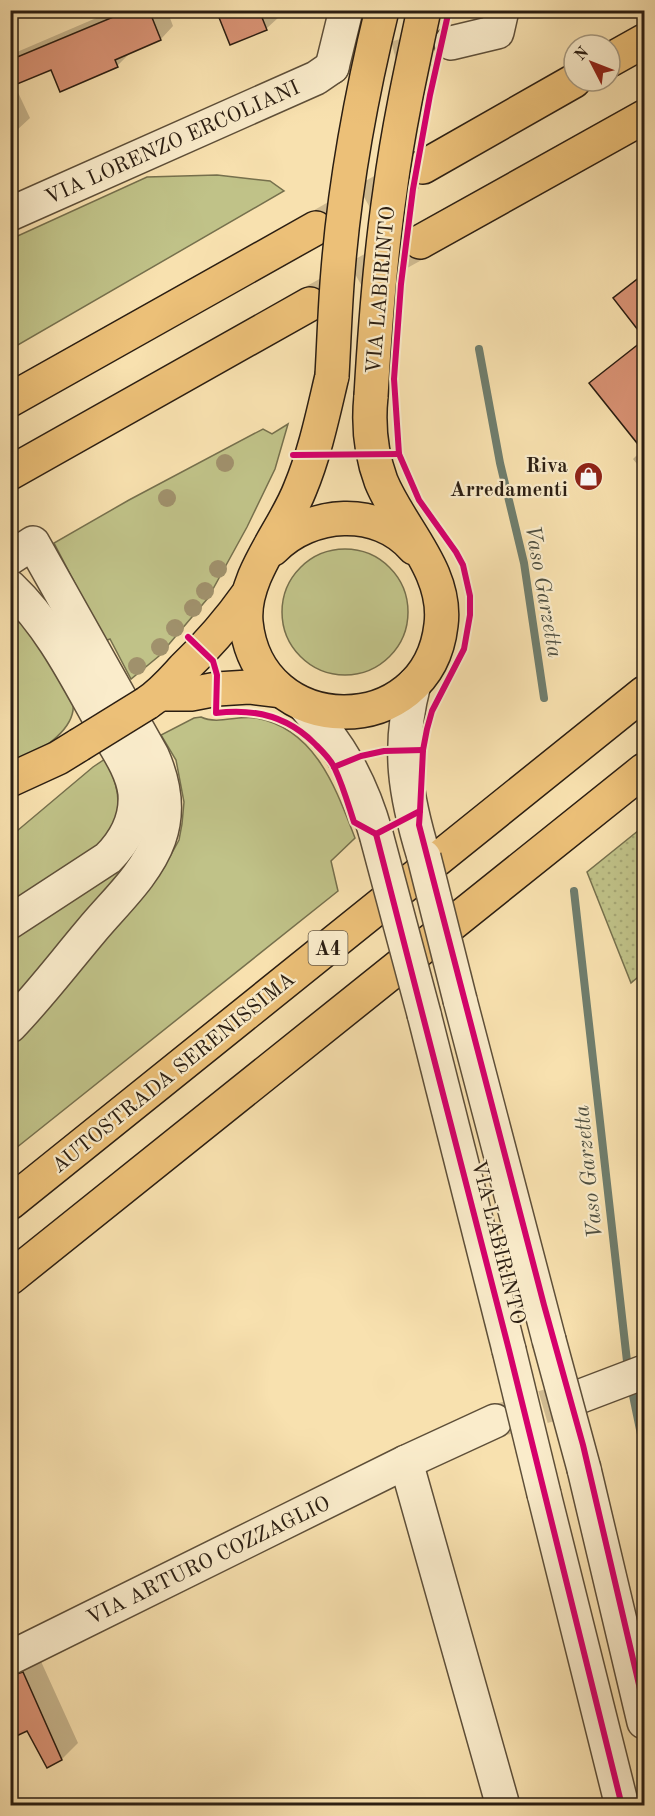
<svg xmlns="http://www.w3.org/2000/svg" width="655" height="1816" font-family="'Old Standard TT',serif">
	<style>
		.green { fill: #c0c288; stroke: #76704d; stroke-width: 1.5 }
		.garden { fill: url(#garden-dots); stroke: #76704d; stroke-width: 1.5 }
		.shadow { fill: #0003 }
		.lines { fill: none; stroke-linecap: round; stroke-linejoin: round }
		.stream { stroke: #6f7e6e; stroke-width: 8 }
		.building { fill: #d99375; stroke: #2b1e12; stroke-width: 1.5 }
		.minor-tunnel { stroke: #cfba90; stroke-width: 33; stroke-dasharray: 33 16; stroke-linecap: butt }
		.highway-tunnel { stroke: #cfba90; stroke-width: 33; stroke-dasharray: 33 16; stroke-linecap: butt }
		.minor-casing { stroke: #5e4f39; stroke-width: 36 }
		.major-casing { stroke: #2b1e12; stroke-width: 36 }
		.highway-casing { stroke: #2b1e12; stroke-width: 36 }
		.minor { stroke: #faeccb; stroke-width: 33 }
		.major { stroke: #ecc078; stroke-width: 33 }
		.highway { stroke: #ecc078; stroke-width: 33 }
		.minor-bridge-casing { stroke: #5e4f39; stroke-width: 36; stroke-linecap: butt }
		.major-bridge-casing { stroke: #2b1e12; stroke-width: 36; stroke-linecap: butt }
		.minor-bridge { stroke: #faeccb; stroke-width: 33 }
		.major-bridge { stroke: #ecc078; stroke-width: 33 }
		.cycleway-casing { stroke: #faeccb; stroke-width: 10 }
		.cycleway { stroke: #d6006c; stroke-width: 6 }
		.tree { fill: #a0916c }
		.labels { text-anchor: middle; stroke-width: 4.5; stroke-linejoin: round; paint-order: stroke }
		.shield { fill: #faeccb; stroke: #695c4a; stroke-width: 1.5 }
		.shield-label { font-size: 20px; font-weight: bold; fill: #2b1e12 }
		.street-label { font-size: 21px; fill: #2b1e12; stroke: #faeccb }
		.poi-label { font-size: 21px; font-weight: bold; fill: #2b1e12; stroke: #faeccb; text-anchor: end }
		.water-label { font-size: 22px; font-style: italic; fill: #4d4e40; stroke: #faeccb }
	</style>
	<defs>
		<pattern id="garden-dots" width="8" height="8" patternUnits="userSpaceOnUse" patternTransform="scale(1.5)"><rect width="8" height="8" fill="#c0c288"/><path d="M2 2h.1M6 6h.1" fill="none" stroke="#a5a674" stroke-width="1.8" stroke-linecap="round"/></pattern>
	</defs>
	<rect width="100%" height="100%" fill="#f8e1af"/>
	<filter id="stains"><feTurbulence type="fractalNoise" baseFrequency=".00333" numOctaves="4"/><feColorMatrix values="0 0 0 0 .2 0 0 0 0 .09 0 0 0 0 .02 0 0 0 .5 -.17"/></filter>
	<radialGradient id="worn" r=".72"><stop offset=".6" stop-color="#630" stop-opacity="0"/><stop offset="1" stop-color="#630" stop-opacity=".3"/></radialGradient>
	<!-- green -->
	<g class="green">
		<path d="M217 175 270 181 284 191 11 349V239L147 177Z"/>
		<path d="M288 424 275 469 247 527 208 598 159 656 131 679 110 639 105 641 54 543 129 500 263 429 272 434Z"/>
		<circle cx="345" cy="612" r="63"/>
		<path d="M11 608 29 626 73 703C77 733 31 755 11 768Z"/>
		<path d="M201 717C218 725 237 715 256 718 316 729 336 789 355 838L331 861 338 891 11 1152 10 1044 163 869 179 840 182 824 184 802 176 760 161 735 194 718Z"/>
		<path d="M105 759C122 790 126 822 96 848 88 854 78 860 69 866 49 879 30 892 11 905V836L93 767Z"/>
		<path d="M126 861 130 865 11 1007V936Z"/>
	</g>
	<!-- garden -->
	<path class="garden" d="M644 826V972L631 983 587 872Z"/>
	<!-- shadow -->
	<g class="shadow">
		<path d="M115 10H167L173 26 161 39 130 53 117 66 52 68 14 84 30 118 17 130 10 134V55Z"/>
		<path d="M218 10H276L279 17 266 29Z"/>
		<path d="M644 272V336L615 298Z"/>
		<path d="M644 339V473L633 459 643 449 591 384Z"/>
		<path d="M39 1657 78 1743 62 1759 47 1766 28 1729 10 1737V1669Z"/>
	</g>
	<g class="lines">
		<!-- stream -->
		<g class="stream">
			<path d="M479 349 500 463 524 563 544 698"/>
			<path d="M574 891 628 1370"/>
			<path d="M631 1386 644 1449"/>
		</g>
	</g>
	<!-- building -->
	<g class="building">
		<path d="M130 10H149L161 40 115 60 118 67 60 92 51 70 10 87V60Z"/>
		<path d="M216 10H259L267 30 230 45Z"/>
		<path d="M645 273V339L613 298Z"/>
		<path d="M645 339V453L589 383Z"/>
		<path d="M23 1672 62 1760 47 1768 27 1731 10 1739V1676Z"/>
	</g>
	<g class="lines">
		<!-- minor-tunnel -->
		<g class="minor-tunnel">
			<path d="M348 70 451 43"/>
			<path d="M496 1421 581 1396"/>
		</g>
		<!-- highway-tunnel -->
		<g class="highway-tunnel">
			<path d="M323 224 411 174"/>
			<path d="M314 301 420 242"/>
		</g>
		<defs>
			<g id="minor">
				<path d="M451 43 497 32 502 10"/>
				<path d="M332 67 346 10"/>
				<path d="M10 214 316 78 332 67"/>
				<path d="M10 558 33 543 152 755C164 782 169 811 159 839 146 875 114 903 91 931 64 963 39 996 10 1026"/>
				<path d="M10 587C51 626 75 675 102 723 114 745 132 768 135 793 137 819 126 840 108 858L10 922"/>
				<path d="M414 684C397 748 405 795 424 857"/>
				<path d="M304 705C340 745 361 781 376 834"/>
				<path d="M460 1000 549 1340"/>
				<path d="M424 1014 509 1350"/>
				<path d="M581 1396 644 1372"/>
				<path d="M406 1462 503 1806"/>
				<path d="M584 1469 644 1722"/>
				<path d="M544 1494 622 1806"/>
				<path d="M10 1658 406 1462 495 1421"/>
			</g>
			<g id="major">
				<path d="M332 376C323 414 315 453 300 489 284 531 242 576 246 622 258 741 428 742 441 625 448 571 400 528 381 481 371 454 368 425 371 396"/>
				<path d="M273 549C310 511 378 506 414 548"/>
				<path d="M161 694H191L217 689 249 687 281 691"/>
				<path d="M147 703C162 693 172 681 184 668 208 645 229 621 248 594"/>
				<path d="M10 780 58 758 79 745"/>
			</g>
			<g id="highway">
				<path d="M610 60 644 41"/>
				<path d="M423 167 574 81"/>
				<path d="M420 242 644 117"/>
				<path d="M10 400 316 228"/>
				<path d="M10 473 310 304"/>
				<path d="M10 1203 644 693"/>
				<path d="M10 1278 644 770"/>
			</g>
		</defs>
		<!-- minor casing -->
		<use href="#minor" class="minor-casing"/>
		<!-- major casing -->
		<use href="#major" class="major-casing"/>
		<!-- highway casing -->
		<use href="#highway" class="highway-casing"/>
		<!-- minor -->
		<use href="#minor" class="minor"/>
		<!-- major -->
		<use href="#major" class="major"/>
		<!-- highway -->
		<use href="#highway" class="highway"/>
		<defs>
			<g id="minor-bridge">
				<path d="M376 834 424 1014"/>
				<path d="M424 857 460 1000"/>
				<path d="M549 1340 584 1469"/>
				<path d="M509 1350 544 1494"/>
			</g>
			<g id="major-bridge">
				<path d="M332 376C334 341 335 306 338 271 345 183 361 96 382 10"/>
				<path d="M371 396C375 327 380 259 390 191 398 130 411 70 424 10"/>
				<path d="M79 745 147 703"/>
			</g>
		</defs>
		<!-- minor-bridge casing -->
		<use href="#minor-bridge" class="minor-bridge-casing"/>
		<!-- major-bridge casing -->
		<use href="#major-bridge" class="major-bridge-casing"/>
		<!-- minor-bridge -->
		<use href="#minor-bridge" class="minor-bridge"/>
		<!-- major-bridge -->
		<use href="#major-bridge" class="major-bridge"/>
		<defs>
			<g id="cycleway">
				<path d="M293 455 399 454"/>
				<path d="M188 637 213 661 217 675 216 713C254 708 287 716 314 743 322 751 331 759 335 769 343 786 348 804 354 822L376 834"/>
				<path d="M334 767 361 756 384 751 423 750"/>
				<path d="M420 811 419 825 544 1305 583 1445 644 1706"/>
				<path d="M376 834 509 1350 622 1806"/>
				<path d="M376 834 420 811 423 750 427 729 432 711 464 649 470 615V596L463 565 456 552 419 500 399 454 394 379 401 284 413 189 430 95 449 10"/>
			</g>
		</defs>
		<!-- cycleway casing -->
		<use href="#cycleway" class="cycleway-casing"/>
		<!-- cycleway -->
		<use href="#cycleway" class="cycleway"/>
	</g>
	<!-- trees -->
	<g class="tree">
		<circle cx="225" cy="463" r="9"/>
		<circle cx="167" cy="498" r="9"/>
		<circle cx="218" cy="569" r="9"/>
		<circle cx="205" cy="591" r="9"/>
		<circle cx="193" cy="608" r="9"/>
		<circle cx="175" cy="628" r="9"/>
		<circle cx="160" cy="647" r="9"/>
		<circle cx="137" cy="666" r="9"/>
	</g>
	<!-- icons -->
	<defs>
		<symbol id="shop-disc" viewBox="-11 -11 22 22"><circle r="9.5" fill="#8f2418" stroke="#faeccb"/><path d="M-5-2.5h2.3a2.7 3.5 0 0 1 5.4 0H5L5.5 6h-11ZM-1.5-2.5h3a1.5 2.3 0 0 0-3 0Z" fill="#fff"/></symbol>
	</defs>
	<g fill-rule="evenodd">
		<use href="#shop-disc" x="572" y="460" width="33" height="33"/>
	</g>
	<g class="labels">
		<!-- shield labels -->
		<rect class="shield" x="308.5" y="931" width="39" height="34" rx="4.5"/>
		<g class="shield-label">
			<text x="328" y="955">A4</text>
		</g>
		<!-- street labels -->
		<g class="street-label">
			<text transform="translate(172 142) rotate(-24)" y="7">VIA LORENZO ERCOLIANI</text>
			<text transform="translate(380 290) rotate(-85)" y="7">VIA LABIRINTO</text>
			<text transform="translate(173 1072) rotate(-39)" y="7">AUTOSTRADA SERENISSIMA</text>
			<text transform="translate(499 1242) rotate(76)" y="7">VIA LABIRINTO</text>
			<text transform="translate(208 1560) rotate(-26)" y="7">VIA ARTURO COZZAGLIO</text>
		</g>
		<!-- poi labels -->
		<g class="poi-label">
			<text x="568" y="472">Riva<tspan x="568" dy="24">Arredamenti</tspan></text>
		</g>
		<!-- water labels -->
		<g class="water-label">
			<text transform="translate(545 591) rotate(80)" y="8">Vaso Garzetta</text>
			<text transform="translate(587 1172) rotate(-96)" y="8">Vaso Garzetta</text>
		</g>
	</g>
	<!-- margin -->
	<rect width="655" height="1816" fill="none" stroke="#f8e1af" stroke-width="36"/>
	<rect x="12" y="12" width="631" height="1792" fill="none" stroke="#2b1e12" stroke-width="3"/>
	<rect x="18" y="18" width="619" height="1780" fill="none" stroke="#2b1e12" stroke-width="1.5"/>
	<!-- north arrow -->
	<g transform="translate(592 63) rotate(312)"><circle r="28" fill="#faeccb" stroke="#a79a81" stroke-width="1.5"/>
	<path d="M0-4.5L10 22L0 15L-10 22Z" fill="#8f2418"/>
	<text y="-9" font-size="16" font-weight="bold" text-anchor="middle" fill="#2b1e12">N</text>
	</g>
	<rect width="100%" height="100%" filter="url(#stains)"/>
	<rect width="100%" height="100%" fill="url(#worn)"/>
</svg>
